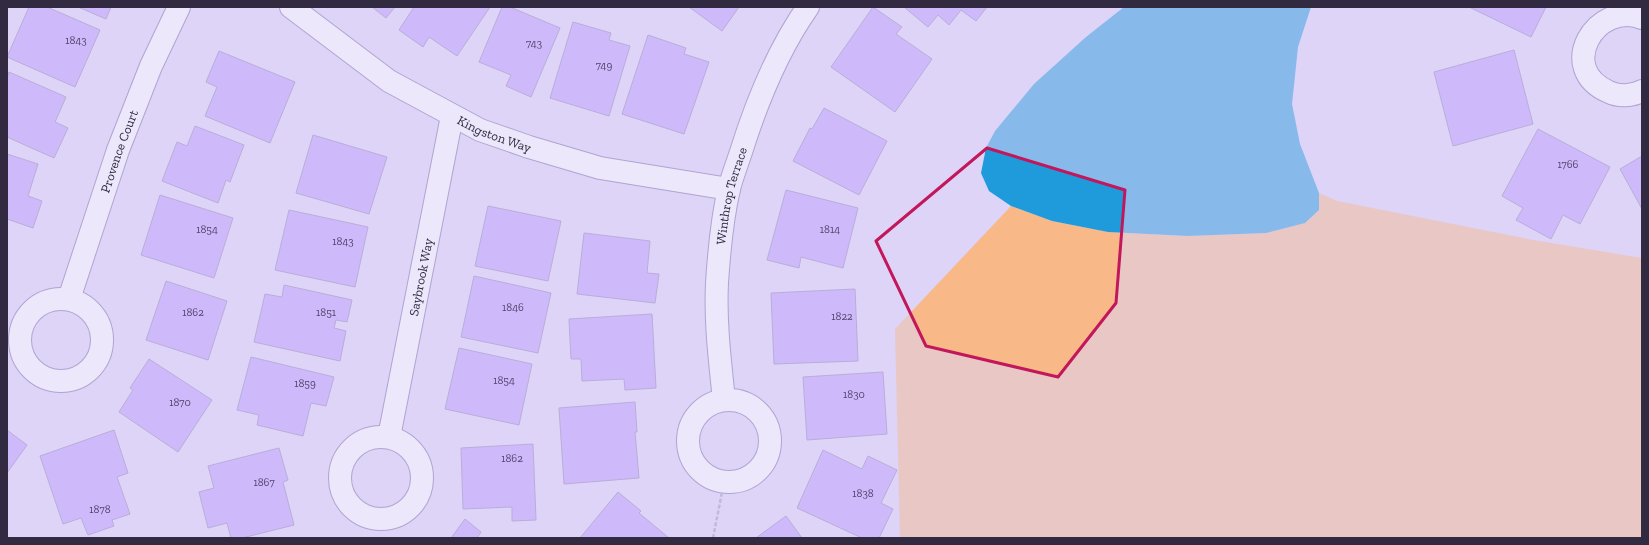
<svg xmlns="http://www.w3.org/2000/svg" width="1649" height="545" font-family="'Zilla Slab',serif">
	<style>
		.green { fill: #f8b888 }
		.water { fill: #1f9bdb }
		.building { fill: #bc9cfc; stroke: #8f7eb4 }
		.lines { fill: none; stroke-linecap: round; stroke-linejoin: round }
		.street-casing { stroke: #7c6ca0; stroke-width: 24 }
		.path { stroke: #9f97b5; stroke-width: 2.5; stroke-dasharray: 4 2; stroke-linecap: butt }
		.street { stroke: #fff; stroke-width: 22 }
		.marked { fill: none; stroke: #c2185b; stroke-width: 3; stroke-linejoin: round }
		.labels { text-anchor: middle; stroke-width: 4; stroke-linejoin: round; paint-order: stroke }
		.number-label { font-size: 11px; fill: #54466f }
		.street-label { font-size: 13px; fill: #312a40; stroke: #fbfbfb }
	</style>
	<rect width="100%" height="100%" fill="#ddd4f7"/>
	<!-- green -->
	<path class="green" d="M1319 193 1337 201 1533 240 1642 258V538H900L895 329 1011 206 1052 221 1108 232 1188 236 1266 233 1305 223 1319 210Z"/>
	<!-- water -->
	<path class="water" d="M1124 7H1311L1298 47 1292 104 1300 144 1319 193V210L1305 223 1266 233 1188 236 1108 232 1052 221 1011 206 989 191 981 173 986 148 995 131 1034 84 1086 37Z"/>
	<!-- building -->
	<g class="building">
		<path d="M29 7H47L100 30 75 87 7 57Z"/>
		<path d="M78 7H111L106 19Z"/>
		<path d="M372 7H395L386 18Z"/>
		<path d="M414 7H490L457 56 429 37 423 47 399 30Z"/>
		<path d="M502 7H510L560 28 531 97 506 86 511 75 479 62Z"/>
		<path d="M689 7H739L722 31Z"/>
		<path d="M873 7 902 27 896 34 932 59 895 112 831 67Z"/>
		<path d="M904 7H987L976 21 961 10 949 25 938 15 928 27Z"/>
		<path d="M1469 7H1546L1531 37Z"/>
		<path d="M573 22 611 33 609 40 630 46 609 116 550 98Z"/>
		<path d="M648 35 686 48 684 54 709 62 684 134 622 114Z"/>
		<path d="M1514 50 1533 124 1453 146 1434 72Z"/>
		<path d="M219 51 295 82 270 143 205 116 217 87 206 82Z"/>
		<path d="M9 72 66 97 55 122 68 128 54 158 7 137V78Z"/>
		<path d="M824 108 887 141 859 195 793 161 810 128 812 129Z"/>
		<path d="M195 126 244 145 230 182 226 180 218 203 162 181 177 142 187 146Z"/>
		<path d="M1538 129 1610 167 1580 224 1563 215 1551 239 1516 220 1523 208 1502 196Z"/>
		<path d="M313 135 387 157 369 214 296 193Z"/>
		<path d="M7 154 38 164 28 196 42 201 33 228 7 219Z"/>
		<path d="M1642 156V209L1620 169Z"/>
		<path d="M786 190 858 208 843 268 801 257 799 268 767 260Z"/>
		<path d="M160 195 233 218 214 278 141 255Z"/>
		<path d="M488 206 561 221 548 281 475 266Z"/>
		<path d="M289 210 368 227 355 287 275 270Z"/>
		<path d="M584 233 650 241 647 273 659 274 655 303 577 294Z"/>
		<path d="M474 276 551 293 538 353 461 337Z"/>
		<path d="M166 281 227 301 208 360 146 340Z"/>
		<path d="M284 285 352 300 347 322 336 320 334 328 346 331 340 361 254 342 265 294 282 297Z"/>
		<path d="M855 289 858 361 774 364 771 293Z"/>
		<path d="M652 314 656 388 625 390 624 379 582 381 581 359H571L569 319Z"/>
		<path d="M459 348 532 364 519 425 445 409Z"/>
		<path d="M251 357 334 377 326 406 311 403 303 436 257 425 259 415 237 410Z"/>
		<path d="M149 359 212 400 178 452 119 412 133 390 130 388Z"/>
		<path d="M883 372 887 434 807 440 803 377Z"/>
		<path d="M635 402 637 432H635L639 478 564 484 559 408Z"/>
		<path d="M7 430 27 445 7 473Z"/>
		<path d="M114 430 128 473 117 477 130 514 112 520 114 526 88 535 81 518 63 524 40 456Z"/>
		<path d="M533 444 536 520 512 521V507L463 509 461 448Z"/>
		<path d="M279 448 288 480 283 482 294 525 242 538H231L227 523 208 528 199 492 214 488 208 466Z"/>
		<path d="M823 450 862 469 868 456 897 470 881 503 893 509 879 538H862L797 508Z"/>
		<path d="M618 492 641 511 639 513 669 538H580Z"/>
		<path d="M786 516 802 538H756Z"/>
		<path d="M465 519 481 532 477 538H451Z"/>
	</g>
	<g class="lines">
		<defs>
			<g id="street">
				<path id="s1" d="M291 7 389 81 480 130 529 147 600 168 729 189"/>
				<path d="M1642 18C1596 0 1555 69 1609 92 1619 97 1632 96 1642 91"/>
				<path id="s2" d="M69 299 118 150 151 66 179 7"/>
				<circle cx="61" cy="340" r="41"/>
				<path id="s3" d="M724 400C720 361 715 322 717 283 719 252 722 219 729 189 732 177 737 164 741 152 757 101 777 51 808 7"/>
				<circle cx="729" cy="441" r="41"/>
				<path id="s4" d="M389 437 452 116"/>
				<circle cx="381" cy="478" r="41"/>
			</g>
		</defs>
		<!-- street casing -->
		<use href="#street" class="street-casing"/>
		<!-- path -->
		<path class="path" d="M713 538 724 482"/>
		<!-- street -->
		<use href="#street" class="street"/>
	</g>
	<!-- marked area -->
	<path d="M0 0H1649V545H0ZM987 148 1125 190 1116 303 1058 377 926 346 876 241Z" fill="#ddd4f7" fill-opacity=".55" fill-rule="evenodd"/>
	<path class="marked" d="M987 148 1125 190 1116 303 1058 377 926 346 876 241Z"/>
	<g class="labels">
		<!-- number labels -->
		<g class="number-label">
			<text x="76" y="44">1843</text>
			<text x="534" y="47">743</text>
			<text x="604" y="69">749</text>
			<text x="1568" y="168">1766</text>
			<text x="207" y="233">1854</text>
			<text x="830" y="233">1814</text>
			<text x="343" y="245">1843</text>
			<text x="513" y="311">1846</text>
			<text x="193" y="316">1862</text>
			<text x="326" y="316">1851</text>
			<text x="842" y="320">1822</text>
			<text x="504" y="384">1854</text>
			<text x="305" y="387">1859</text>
			<text x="854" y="398">1830</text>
			<text x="180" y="406">1870</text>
			<text x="512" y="462">1862</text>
			<text x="264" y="486">1867</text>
			<text x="863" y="497">1838</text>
			<text x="100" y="513">1878</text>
		</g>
		<!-- street labels -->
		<g class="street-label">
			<text dy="5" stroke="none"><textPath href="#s1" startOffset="241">Kingston Way</textPath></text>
			<text dy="5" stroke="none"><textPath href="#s2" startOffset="156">Provence Court</textPath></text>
			<text dy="5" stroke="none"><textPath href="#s3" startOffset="206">Winthrop Terrace</textPath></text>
			<text dy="5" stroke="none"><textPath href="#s4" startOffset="163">Saybrook Way</textPath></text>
		</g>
	</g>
	<!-- border -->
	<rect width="1649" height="545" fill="none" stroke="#312a40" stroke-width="16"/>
</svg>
